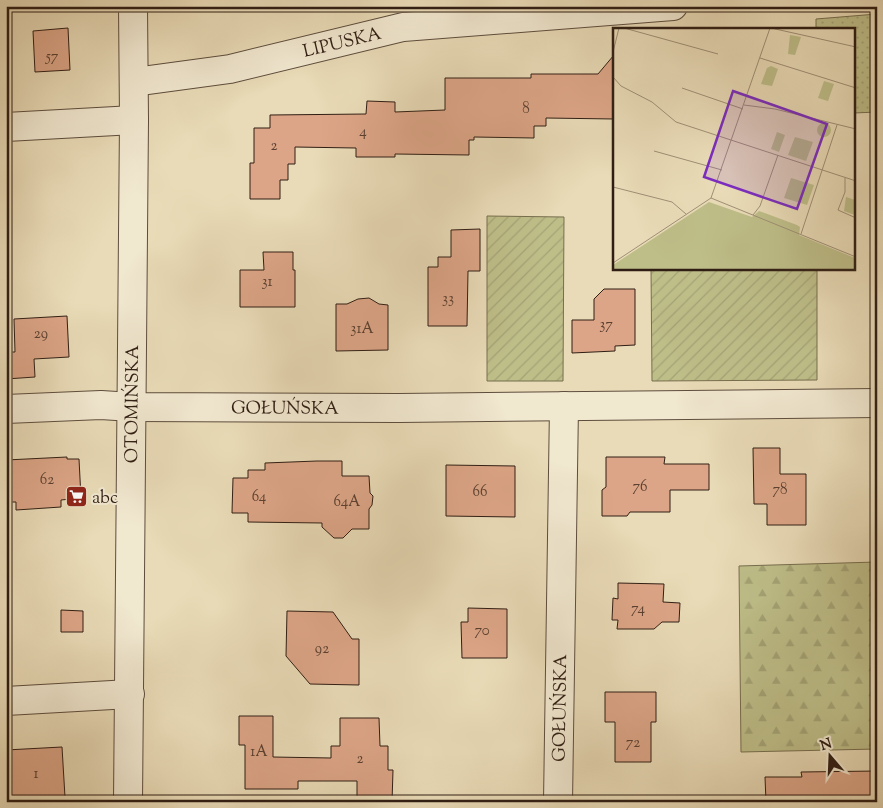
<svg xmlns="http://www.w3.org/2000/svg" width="883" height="808" font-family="'Sorts Mill Goudy',serif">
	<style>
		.grass { fill: url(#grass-dots); stroke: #776e4e }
		.forest { fill: url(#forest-firs); stroke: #776e4e }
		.garden { fill: url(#garden-furrows); stroke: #776e4e }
		.building { fill: #dca587; stroke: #301e14 }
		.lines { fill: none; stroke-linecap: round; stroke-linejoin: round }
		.minor-casing { stroke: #5e4d3d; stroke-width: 30 }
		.minor { stroke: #f1e8d0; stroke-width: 28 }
		.labels { text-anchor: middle; stroke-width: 4; stroke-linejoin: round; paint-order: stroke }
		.number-label { font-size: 15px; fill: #5b4031 }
		.street-label { font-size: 18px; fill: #301e14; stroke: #f1e8d0 }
		.poi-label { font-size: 18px; fill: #301e14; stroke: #f1e8d0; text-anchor: start }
		.inset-road { fill: none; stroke: #9f8f76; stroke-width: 1 }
		.view { fill: #7b2cbf; fill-opacity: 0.15; stroke: #7b2cbf; stroke-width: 2.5 }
		.inset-edge { fill: none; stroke: #301e14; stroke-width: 2.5 }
	</style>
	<defs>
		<pattern id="grass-dots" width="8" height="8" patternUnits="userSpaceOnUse" patternTransform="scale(1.25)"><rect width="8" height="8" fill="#bebe89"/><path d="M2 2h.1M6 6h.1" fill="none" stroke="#a4a375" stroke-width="1.8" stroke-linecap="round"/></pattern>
		<pattern id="forest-firs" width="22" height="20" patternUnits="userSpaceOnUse" patternTransform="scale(1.25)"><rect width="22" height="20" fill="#bebe89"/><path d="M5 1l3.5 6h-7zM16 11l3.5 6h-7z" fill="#a4a375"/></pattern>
		<pattern id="garden-furrows" width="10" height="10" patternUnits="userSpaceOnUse" patternTransform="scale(1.25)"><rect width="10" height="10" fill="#bebe89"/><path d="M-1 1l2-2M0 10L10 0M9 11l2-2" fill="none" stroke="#a4a375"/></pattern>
	</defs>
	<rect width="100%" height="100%" fill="#e9dbb7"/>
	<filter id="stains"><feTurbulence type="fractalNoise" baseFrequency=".004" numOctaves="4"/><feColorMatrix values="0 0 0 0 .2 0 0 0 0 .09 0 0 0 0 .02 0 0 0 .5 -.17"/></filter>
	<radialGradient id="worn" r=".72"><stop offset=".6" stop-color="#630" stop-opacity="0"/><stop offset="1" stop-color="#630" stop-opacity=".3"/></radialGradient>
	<!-- grass -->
	<path class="grass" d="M877 14V112L854 113V29H816V19Z"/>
	<!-- forest -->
	<path class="forest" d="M877 562V749L741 752 739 566Z"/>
	<!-- garden -->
	<g class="garden">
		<path d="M487 216 564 217 563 381H487Z"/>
		<path d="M651 269H817V380L652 381Z"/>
	</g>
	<!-- building -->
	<g class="building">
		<path d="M68 28 70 70 35 72 33 31Z"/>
		<path d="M614 55V119L546 118V126H534V138L474 137V140H469V155L395 154V157H356V148L295 147V164H288V180H280V199H250V163H254V128H270V115L366 114 367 101 395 102V112L445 110V78H531V74H598Z"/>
		<path d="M480 229V271H468L467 326H428V267H438V257H451V230Z"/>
		<path d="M263 252H293V270H295V307H240V270H264Z"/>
		<path d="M604 289H635V345L615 346V351L572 353V320H594V299Z"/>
		<path d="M369 298 379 304 388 305V350L336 351V304H347L358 299Z"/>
		<path d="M67 316 69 357 34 359 35 377 6 379V352H15L14 319Z"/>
		<path d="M753 448H780V474H806V525H767V504H754Z"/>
		<path d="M67 457V459H79L81 498 61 500V507L16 510V502H6V460Z"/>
		<path d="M606 457H665L664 464H709V490H670V512H630L627 516H602V490L606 487Z"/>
		<path d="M317 461H342V476H369L370 493 373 496 372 505 369 509V529H352L343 538H334L322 527V523L248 522V513H232L233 478H248V470H265V463Z"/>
		<path d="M446 465 515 466V517L446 516Z"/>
		<path d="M618 583 664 584 663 602 680 603 679 622H662L654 629H617L618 620H612L613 598 618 599Z"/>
		<path d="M468 608 507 609V658H462L461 622H468Z"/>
		<path d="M61 610 83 611V632H61Z"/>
		<path d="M287 611 333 612 352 639H359V685L310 684 286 656Z"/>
		<path d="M605 692H656V722H651V762H615V722H605Z"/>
		<path d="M239 716H273V757L331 758V746H340V718H379L380 746H388V770H393L392 802H357V781H298V789H245V745H239Z"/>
		<path d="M62 747 65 797 37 798V802H10L6 750Z"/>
		<path d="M877 771V802H766L765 777H802L801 772Z"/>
	</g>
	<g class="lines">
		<defs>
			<g id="minor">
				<path id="s1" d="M134 82 230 69 403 27 673 6"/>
				<path d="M6 127 134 120"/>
				<path id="s2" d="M6 409 101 405 132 407 399 408 877 403"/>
				<path d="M6 701 130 694"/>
				<path id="s3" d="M128 802 134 120 133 6"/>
				<path id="s4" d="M558 802 564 406"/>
			</g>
		</defs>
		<!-- minor casing -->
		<use href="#minor" class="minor-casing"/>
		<!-- minor -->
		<use href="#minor" class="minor"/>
	</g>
	<!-- icons -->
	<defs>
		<symbol id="supermarket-square" viewBox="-11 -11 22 22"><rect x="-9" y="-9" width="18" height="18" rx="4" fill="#8f2418" stroke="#f1e8d0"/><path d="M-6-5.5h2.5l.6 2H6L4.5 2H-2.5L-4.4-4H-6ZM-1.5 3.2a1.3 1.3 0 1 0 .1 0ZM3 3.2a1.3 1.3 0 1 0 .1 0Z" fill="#fff"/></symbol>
	</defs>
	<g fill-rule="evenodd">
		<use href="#supermarket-square" x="64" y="484" width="25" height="25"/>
	</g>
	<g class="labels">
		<!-- number labels -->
		<g class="number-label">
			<text x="52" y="61">57</text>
			<text x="526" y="113">8</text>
			<text x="363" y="136">4</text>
			<text x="274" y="150">2</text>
			<text x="267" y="286">31</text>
			<text x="448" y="303">33</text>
			<text x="606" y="329">37</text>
			<text x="362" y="333">31A</text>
			<text x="41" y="338">29</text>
			<text x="47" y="484">62</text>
			<text x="640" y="491">76</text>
			<text x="780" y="494">78</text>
			<text x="480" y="496">66</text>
			<text x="259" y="501">64</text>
			<text x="347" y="506">64A</text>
			<text x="638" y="613">74</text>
			<text x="482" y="635">70</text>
			<text x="322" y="653">92</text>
			<text x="633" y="747">72</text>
			<text x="259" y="756">1A</text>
			<text x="360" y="763">2</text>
			<text x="36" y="778">1</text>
		</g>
		<!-- street labels -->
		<g class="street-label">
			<text dy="6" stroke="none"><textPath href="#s1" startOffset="212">LIPUSKA</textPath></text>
			<text dy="6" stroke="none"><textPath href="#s3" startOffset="398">OTOMIŃSKA</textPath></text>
			<text dy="6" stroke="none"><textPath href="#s2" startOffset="279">GOŁUŃSKA</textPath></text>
			<text dy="6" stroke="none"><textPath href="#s4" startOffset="94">GOŁUŃSKA</textPath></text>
		</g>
		<!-- poi labels -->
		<g class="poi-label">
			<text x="92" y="503">abc</text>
		</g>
	</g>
	<!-- overview -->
	<g transform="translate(613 28)">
		<rect width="242" height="242" fill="#e9dbb7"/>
		<path d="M158 38 165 41 159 58 148 56 154 40ZM211 53 221 56 215 73 205 70ZM204 102a7 7 0 1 1 14 0a7 7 0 1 1-14 0ZM233 169 242 172V187L231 183Z" fill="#bebe89"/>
		<path d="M178 150 201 157 194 177 171 170ZM96 174 139 189 146 183 184 197 187 199 186 207 242 230V242H0V237Z" fill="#bebe89"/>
		<path d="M177 7 188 9 182 27 175 26ZM164 104 172 107 166 124 158 121ZM182 109 200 114 193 133 175 127Z" fill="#bebe89"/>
		<path class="inset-road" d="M11 0 105 26M158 0 243 19M0 24 6 0M147 30 243 60M0 49 8 58 39 74 63 94 243 153M69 60 130 81M131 77 162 81 243 101M41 123 109 142M232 150V164L225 182 243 190M0 159 59 174 73 186M98 170 243 229M140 187 147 178 165 127M188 206 224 97M0 235 98 170 157 0"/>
		<path class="view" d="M120 63 214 96 184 181 91 149Z"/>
		<rect width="242" height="242" class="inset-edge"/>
	</g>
	<!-- margin -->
	<rect width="883" height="808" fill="none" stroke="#e9dbb7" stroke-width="25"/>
	<rect x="8" y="8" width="868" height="793" fill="none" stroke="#301e14" stroke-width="2.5"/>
	<rect x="12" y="12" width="858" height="783" fill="none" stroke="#301e14"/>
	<!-- north arrow -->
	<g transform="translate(830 756) rotate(341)" stroke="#f1e8d0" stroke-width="4" paint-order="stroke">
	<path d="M0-4L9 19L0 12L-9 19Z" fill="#301e14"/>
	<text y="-8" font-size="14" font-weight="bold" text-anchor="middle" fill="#301e14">N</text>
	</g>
	<rect width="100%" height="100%" filter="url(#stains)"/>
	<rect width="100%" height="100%" fill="url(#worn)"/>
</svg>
